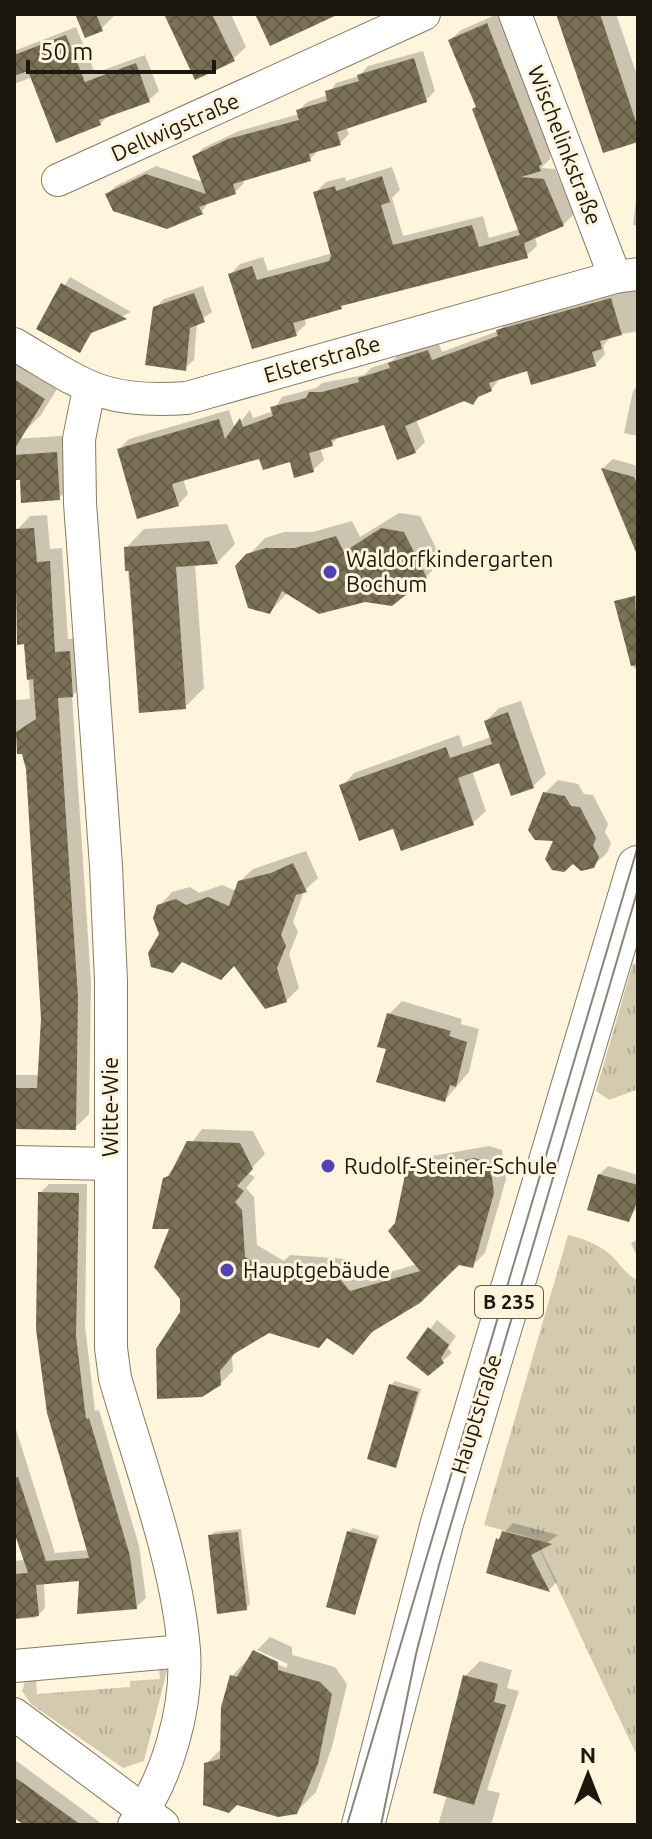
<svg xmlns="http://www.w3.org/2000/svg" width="652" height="1839" font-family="Ubuntu,sans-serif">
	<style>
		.grass { fill: url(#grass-tufts) }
		.shadow { fill: #0003 }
		.building { fill: url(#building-cross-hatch) }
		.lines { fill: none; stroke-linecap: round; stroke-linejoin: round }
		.minor-casing { stroke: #867b60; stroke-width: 34 }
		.major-casing { stroke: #867b60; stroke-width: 44 }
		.minor { stroke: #fff; stroke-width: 32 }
		.major { stroke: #fff; stroke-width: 42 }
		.tram { stroke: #8c8474; stroke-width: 2 }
		.poi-dot { fill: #5242ba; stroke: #fff5dd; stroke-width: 3 }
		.labels { text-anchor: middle; stroke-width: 6; stroke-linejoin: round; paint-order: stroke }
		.shield { fill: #fff5dd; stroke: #615a4c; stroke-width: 2 }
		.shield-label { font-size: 20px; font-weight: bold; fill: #1d180e }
		.street-label { font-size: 22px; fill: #1d180e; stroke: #fff5dd }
		.poi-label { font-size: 22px; fill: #1d180e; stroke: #fff5dd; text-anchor: start }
	</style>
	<defs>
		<pattern id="grass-tufts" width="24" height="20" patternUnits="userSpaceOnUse" patternTransform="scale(2)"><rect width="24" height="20" fill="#d4cab0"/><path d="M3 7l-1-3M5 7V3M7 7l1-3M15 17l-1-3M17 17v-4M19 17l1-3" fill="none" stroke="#b6ad96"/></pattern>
		<pattern id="building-cross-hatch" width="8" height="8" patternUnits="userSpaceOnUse" patternTransform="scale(2)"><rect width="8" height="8" fill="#7c7156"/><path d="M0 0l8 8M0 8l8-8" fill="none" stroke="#655c46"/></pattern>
	</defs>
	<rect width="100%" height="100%" fill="#fff5dd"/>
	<!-- grass -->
	<g class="grass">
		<path d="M633 963 638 965V1089L609 1100 596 1091Z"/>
		<path d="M568 1235C585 1239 601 1245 614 1258 622 1267 626 1274 637 1280L638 1287V1758L535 1539 484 1525Z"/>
		<path d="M168 1667 144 1761 123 1768 31 1704 22 1691 26 1679 36 1678 37 1694 130 1687V1681L160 1679 159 1668Z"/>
	</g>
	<!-- shadow -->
	<g class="shadow">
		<path d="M77 14H113L114 16 101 29Z"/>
		<path d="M166 14H231L246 47 233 59Z"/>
		<path d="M498 14 551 152 550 159 541 168 555 169 574 214 563 225 535 237 537 246 526 256 436 277 304 317 306 324 296 334 230 275 240 264 263 257 268 271 333 253 315 193 326 182 345 177 346 181 392 167 400 190 392 198 403 236 483 216 489 238 520 229 478 105 450 40 461 30Z"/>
		<path d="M556 14H616L638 78V140Z"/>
		<path d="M76 27 95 73 145 55 159 91 149 100 109 115 100 124 33 77 14 84V51Z"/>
		<path d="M423 51 435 91 426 100 346 127 349 134 340 143 319 150 310 159 242 179 244 183 235 192 209 201 202 212 107 194 116 186 156 166 203 182 194 157 203 148 239 131 299 114 298 111 307 102 328 95 336 83 359 76 368 66Z"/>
		<path d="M638 183V226L633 225Z"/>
		<path d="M70 277 131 312 94 330 80 350 39 328Z"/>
		<path d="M203 286 212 312 197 323 194 360 185 368 155 308 164 299Z"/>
		<path d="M618 290H638V331L611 336 603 346 605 354 595 365 529 368 501 377 491 390 416 419 425 442 415 452 385 423 340 435 332 444 320 448 324 460 313 470 291 460 261 456 183 479 188 494 178 505 119 449 129 439 229 410 235 429 250 410 253 418 273 411 282 397 316 388 322 383 364 375 371 368 392 361 400 353 438 341 442 352 498 331 509 321Z"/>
		<path d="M14 344 63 379 41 415 22 434 14 429Z"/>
		<path d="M638 385V436L624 433 633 391Z"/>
		<path d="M78 435 80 477 59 498 21 478H14V439Z"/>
		<path d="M613 459 638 466V547L603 468Z"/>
		<path d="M399 513 420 516 442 560 426 577 288 592 270 612 237 567 265 538 284 532H313L352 521 360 537Z"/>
		<path d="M47 515 50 549 62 548 68 639 83 638 86 682 72 696 91 982 89 1114 75 1128 14 1126V1075H39L43 1019 28 769 18 735H14V700L30 699 26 642 19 643 14 555 18 550 17 530 30 516Z"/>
		<path d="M227 524 235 544 217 563 195 564 204 688 185 707 140 711 126 548 144 529Z"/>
		<path d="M638 594V667L634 669 617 602Z"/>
		<path d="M521 701 546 774 533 786 500 761 472 771 486 811 473 823 394 826 342 786 354 773 459 735 463 747 491 737 486 721 499 708Z"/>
		<path d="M558 780 578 784 584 794 593 795 608 824 605 832 611 843 607 853 593 866 556 839 545 793Z"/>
		<path d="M306 851 318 878 304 891 293 922 298 932 289 954 299 988 286 1001 235 964 161 934 159 906 172 892 190 887 199 893 222 885 236 891 239 882 253 869Z"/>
		<path d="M402 1001 462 1019 461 1024 479 1029 469 1072 445 1100 388 1048 389 1014Z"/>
		<path d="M202 1129 253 1131 265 1154 247 1173 255 1177 246 1188 254 1197 257 1245 284 1261 290 1255 346 1259 364 1280 417 1264 397 1224 408 1171 421 1158 489 1146 502 1150 506 1179 485 1253 472 1266 459 1263 376 1327 328 1336 269 1330 238 1349 232 1357 233 1371 220 1384 182 1312 165 1179Z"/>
		<path d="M608 1166 638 1175V1207L628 1219 599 1175Z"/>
		<path d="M49 1184H87L85 1326 95 1411 99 1410 139 1546 146 1598 136 1607 81 1579 44 1582 45 1608 35 1618 14 1619V1561L25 1560 14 1526V1423L55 1553 89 1550 40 1193Z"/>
		<path d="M638 1239V1259L631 1243Z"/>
		<path d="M437 1320 456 1336 448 1348 452 1353 428 1373 409 1358Z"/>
		<path d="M395 1381 421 1389 396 1466 391 1385Z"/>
		<path d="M513 1523 558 1535 540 1548 557 1582 549 1590 488 1572 498 1539Z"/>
		<path d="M353 1528 379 1536 355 1613 349 1532Z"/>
		<path d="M241 1529 250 1604 246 1608 210 1536 214 1532Z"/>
		<path d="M270 1637 292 1647V1655L335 1667 347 1684 332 1747 316 1792 296 1812 206 1764 222 1748 232 1676 256 1650V1654L286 1668 288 1664 257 1650Z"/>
		<path d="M480 1661 512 1670 507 1688 519 1691 487 1790 500 1793 491 1825H438L447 1795 465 1676Z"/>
		<path d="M14 1759 102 1824V1825H28L14 1814Z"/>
	</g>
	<!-- building -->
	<g class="building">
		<path d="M75 14H96L103 31 85 38Z"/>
		<path d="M164 14H212L235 61 195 80Z"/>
		<path d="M255 14H339L270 46Z"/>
		<path d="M556 14H600L638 128V142L603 153Z"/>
		<path d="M487 23 542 164 539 166 541 171 521 177 544 179 564 226 524 243 528 258 341 306 342 309 293 323 297 336 252 349 228 274 252 266 257 280 329 261 331 256 313 192 335 186 336 191 382 176 390 202 381 205 393 245 472 225 479 247 520 235 472 109 476 107 448 40Z"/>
		<path d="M66 35 85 82 136 63 150 102 99 120 101 125 56 143 28 71 14 76V55Z"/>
		<path d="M414 58 427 102 337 132 341 145 309 154 311 161 233 184 236 194 199 207 203 214 167 229 113 211 105 194 146 174 206 194 192 156 228 139 299 120 296 110 327 101 325 91 359 81 357 75Z"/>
		<path d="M61 283 127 319 91 333 80 353 36 329Z"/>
		<path d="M194 293 205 322 190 328 186 371 145 365 153 307Z"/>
		<path d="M611 298 622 335 600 341 602 349 592 352 596 366 531 385 527 371 489 383 492 391 478 397 473 405 464 401 405 426 416 453 397 460 384 425 331 440 333 446 309 453 314 472 294 478 290 462 263 470 259 459 172 484 179 506 137 519 117 449 219 419 225 439 240 418 243 427 273 416 270 407 306 398 309 392H322L359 382 358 378 390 368 388 363 428 350 432 360 498 336 496 330Z"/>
		<path d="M14 379 45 399 14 450Z"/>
		<path d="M57 452 60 500 21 503 20 480H14V455Z"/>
		<path d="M601 468 634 477 638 485V557Z"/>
		<path d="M34 528 37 562 50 561 55 652 70 651 73 697 58 698 78 997 76 1130 14 1129V1088H37L41 1019 26 769 22 754H17L16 732 36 719 33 679 27 680 24 644 17 645 15 529Z"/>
		<path d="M381 528 404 532 427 578 392 606 365 602 319 614 282 591 270 614 248 608 235 566 246 554 266 548H295L336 536 344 552Z"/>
		<path d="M209 541 218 564 176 567 186 709 139 713 129 571H125L124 547Z"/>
		<path d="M635 596 638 665 631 666 614 601Z"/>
		<path d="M508 712 534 788 511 796 499 763 458 778 474 825 401 851 393 829 359 841 339 785 446 747 450 758 492 744 484 721Z"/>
		<path d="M543 792 565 796 571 806 580 807 596 838 593 846 599 857 594 868 581 871 573 864 564 872 552 870 545 859 553 841 535 840 528 830Z"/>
		<path d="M293 863 307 892 296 895 281 935 286 946 277 968 287 1002 265 1009 234 966 221 980 182 962 173 973 151 967 148 953 159 934 153 918 157 905 176 899 186 905 208 897 229 906 238 881 271 873Z"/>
		<path d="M387 1013 451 1031 449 1036 467 1042 456 1087 450 1085 445 1102 376 1082 386 1049 377 1047Z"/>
		<path d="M187 1141 240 1143 253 1169 237 1186 244 1191 235 1202 242 1210 245 1257 271 1273 275 1267 333 1271 350 1291 420 1271 388 1231 395 1223 406 1170 475 1158 490 1163 494 1193 473 1268 459 1265 420 1303 372 1332 353 1355 327 1338 319 1348 269 1333 234 1354 220 1371 221 1385 202 1397 157 1399 156 1349 180 1312V1299L154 1267 169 1229H152L163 1178 169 1176Z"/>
		<path d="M598 1174 638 1185V1199L629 1222 587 1210Z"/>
		<path d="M38 1192 79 1193 76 1336 86 1419 89 1418 130 1556 137 1609 77 1614 79 1581 36 1585 39 1616 14 1619V1574L28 1573 14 1532V1478L18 1477 46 1561 89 1558 47 1413 36 1329Z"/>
		<path d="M428 1327 449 1345 441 1358 444 1363 428 1376 406 1358Z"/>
		<path d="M389 1384 418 1392 396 1468 367 1459Z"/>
		<path d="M347 1531 377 1539 355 1615 326 1607Z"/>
		<path d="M502 1531 552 1544 531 1555 550 1592 486 1573 496 1538 499 1540Z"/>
		<path d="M238 1532 247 1610 217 1614 208 1535Z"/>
		<path d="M253 1650 278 1662V1670L320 1682 332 1694 318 1764 297 1814 278 1817 237 1805 229 1813 203 1805 204 1763 220 1759 221 1707 230 1675 237 1677Z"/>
		<path d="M463 1675 498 1684 494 1702 506 1705 474 1805 433 1793Z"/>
		<path d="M14 1777 23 1783 81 1825H24L14 1818Z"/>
	</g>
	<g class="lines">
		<defs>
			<g id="minor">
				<path d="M515 14 615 277"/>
				<path d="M58 180 424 14"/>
				<path d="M14 344C84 385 101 404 187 398L615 277 638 274"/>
				<path d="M89 389 79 439 80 503 106 866 111 982V1348L115 1378C139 1462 178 1565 184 1651 188 1708 167 1779 134 1825"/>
				<path d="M14 1162 110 1164"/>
				<path d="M14 1666 184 1651"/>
				<path d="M14 1714 163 1825"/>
			</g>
			<path id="major" d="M363 1825 442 1523 638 867"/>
		</defs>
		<!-- minor casing -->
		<use href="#minor" class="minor-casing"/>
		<!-- major casing -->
		<use href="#major" class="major-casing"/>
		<!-- minor -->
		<use href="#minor" class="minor"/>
		<!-- major -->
		<use href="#major" class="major"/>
		<!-- tram -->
		<g class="tram">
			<path d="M347 1825 638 846"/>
			<path d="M381 1825 416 1654 439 1565 638 889"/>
		</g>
	</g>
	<!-- markers -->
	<g class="poi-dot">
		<circle cx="330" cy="572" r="8"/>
		<circle cx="328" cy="1166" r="8"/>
		<circle cx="227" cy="1270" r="8"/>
	</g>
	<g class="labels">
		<!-- shield labels -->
		<rect class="shield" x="475" y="1286" width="68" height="32" rx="6"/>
		<g class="shield-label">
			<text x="509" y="1309">B 235</text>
		</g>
		<!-- street labels -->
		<g class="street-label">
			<text transform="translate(175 127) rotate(-24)" y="8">Dellwigstraße</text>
			<text transform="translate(565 145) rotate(69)" y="8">Wischelinkstraße</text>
			<text transform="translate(322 359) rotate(-16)" y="8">Elsterstraße</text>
			<text transform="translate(110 1107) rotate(-90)" y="8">Witte-Wie</text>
			<text transform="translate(476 1414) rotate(-73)" y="8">Hauptstraße</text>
		</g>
		<!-- poi labels -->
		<g class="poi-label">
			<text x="346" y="567">Waldorfkindergarten<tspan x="346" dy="25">Bochum</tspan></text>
			<text x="344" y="1174">Rudolf-Steiner-Schule</text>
			<text x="243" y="1278">Hauptgebäude</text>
		</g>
	</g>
	<!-- border -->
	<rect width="652" height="1839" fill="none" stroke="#1d180e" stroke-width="32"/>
	<!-- north arrow -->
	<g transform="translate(588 1775)" stroke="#fff5dd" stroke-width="6" paint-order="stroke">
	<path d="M0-6L14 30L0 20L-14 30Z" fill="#1d180e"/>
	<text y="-12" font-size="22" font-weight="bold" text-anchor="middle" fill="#1d180e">N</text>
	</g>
	<!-- scale -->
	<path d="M28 60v12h186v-12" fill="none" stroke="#1d180e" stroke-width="4"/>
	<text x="40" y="60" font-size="24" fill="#1d180e" stroke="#fff5dd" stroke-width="6" paint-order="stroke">50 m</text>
</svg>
